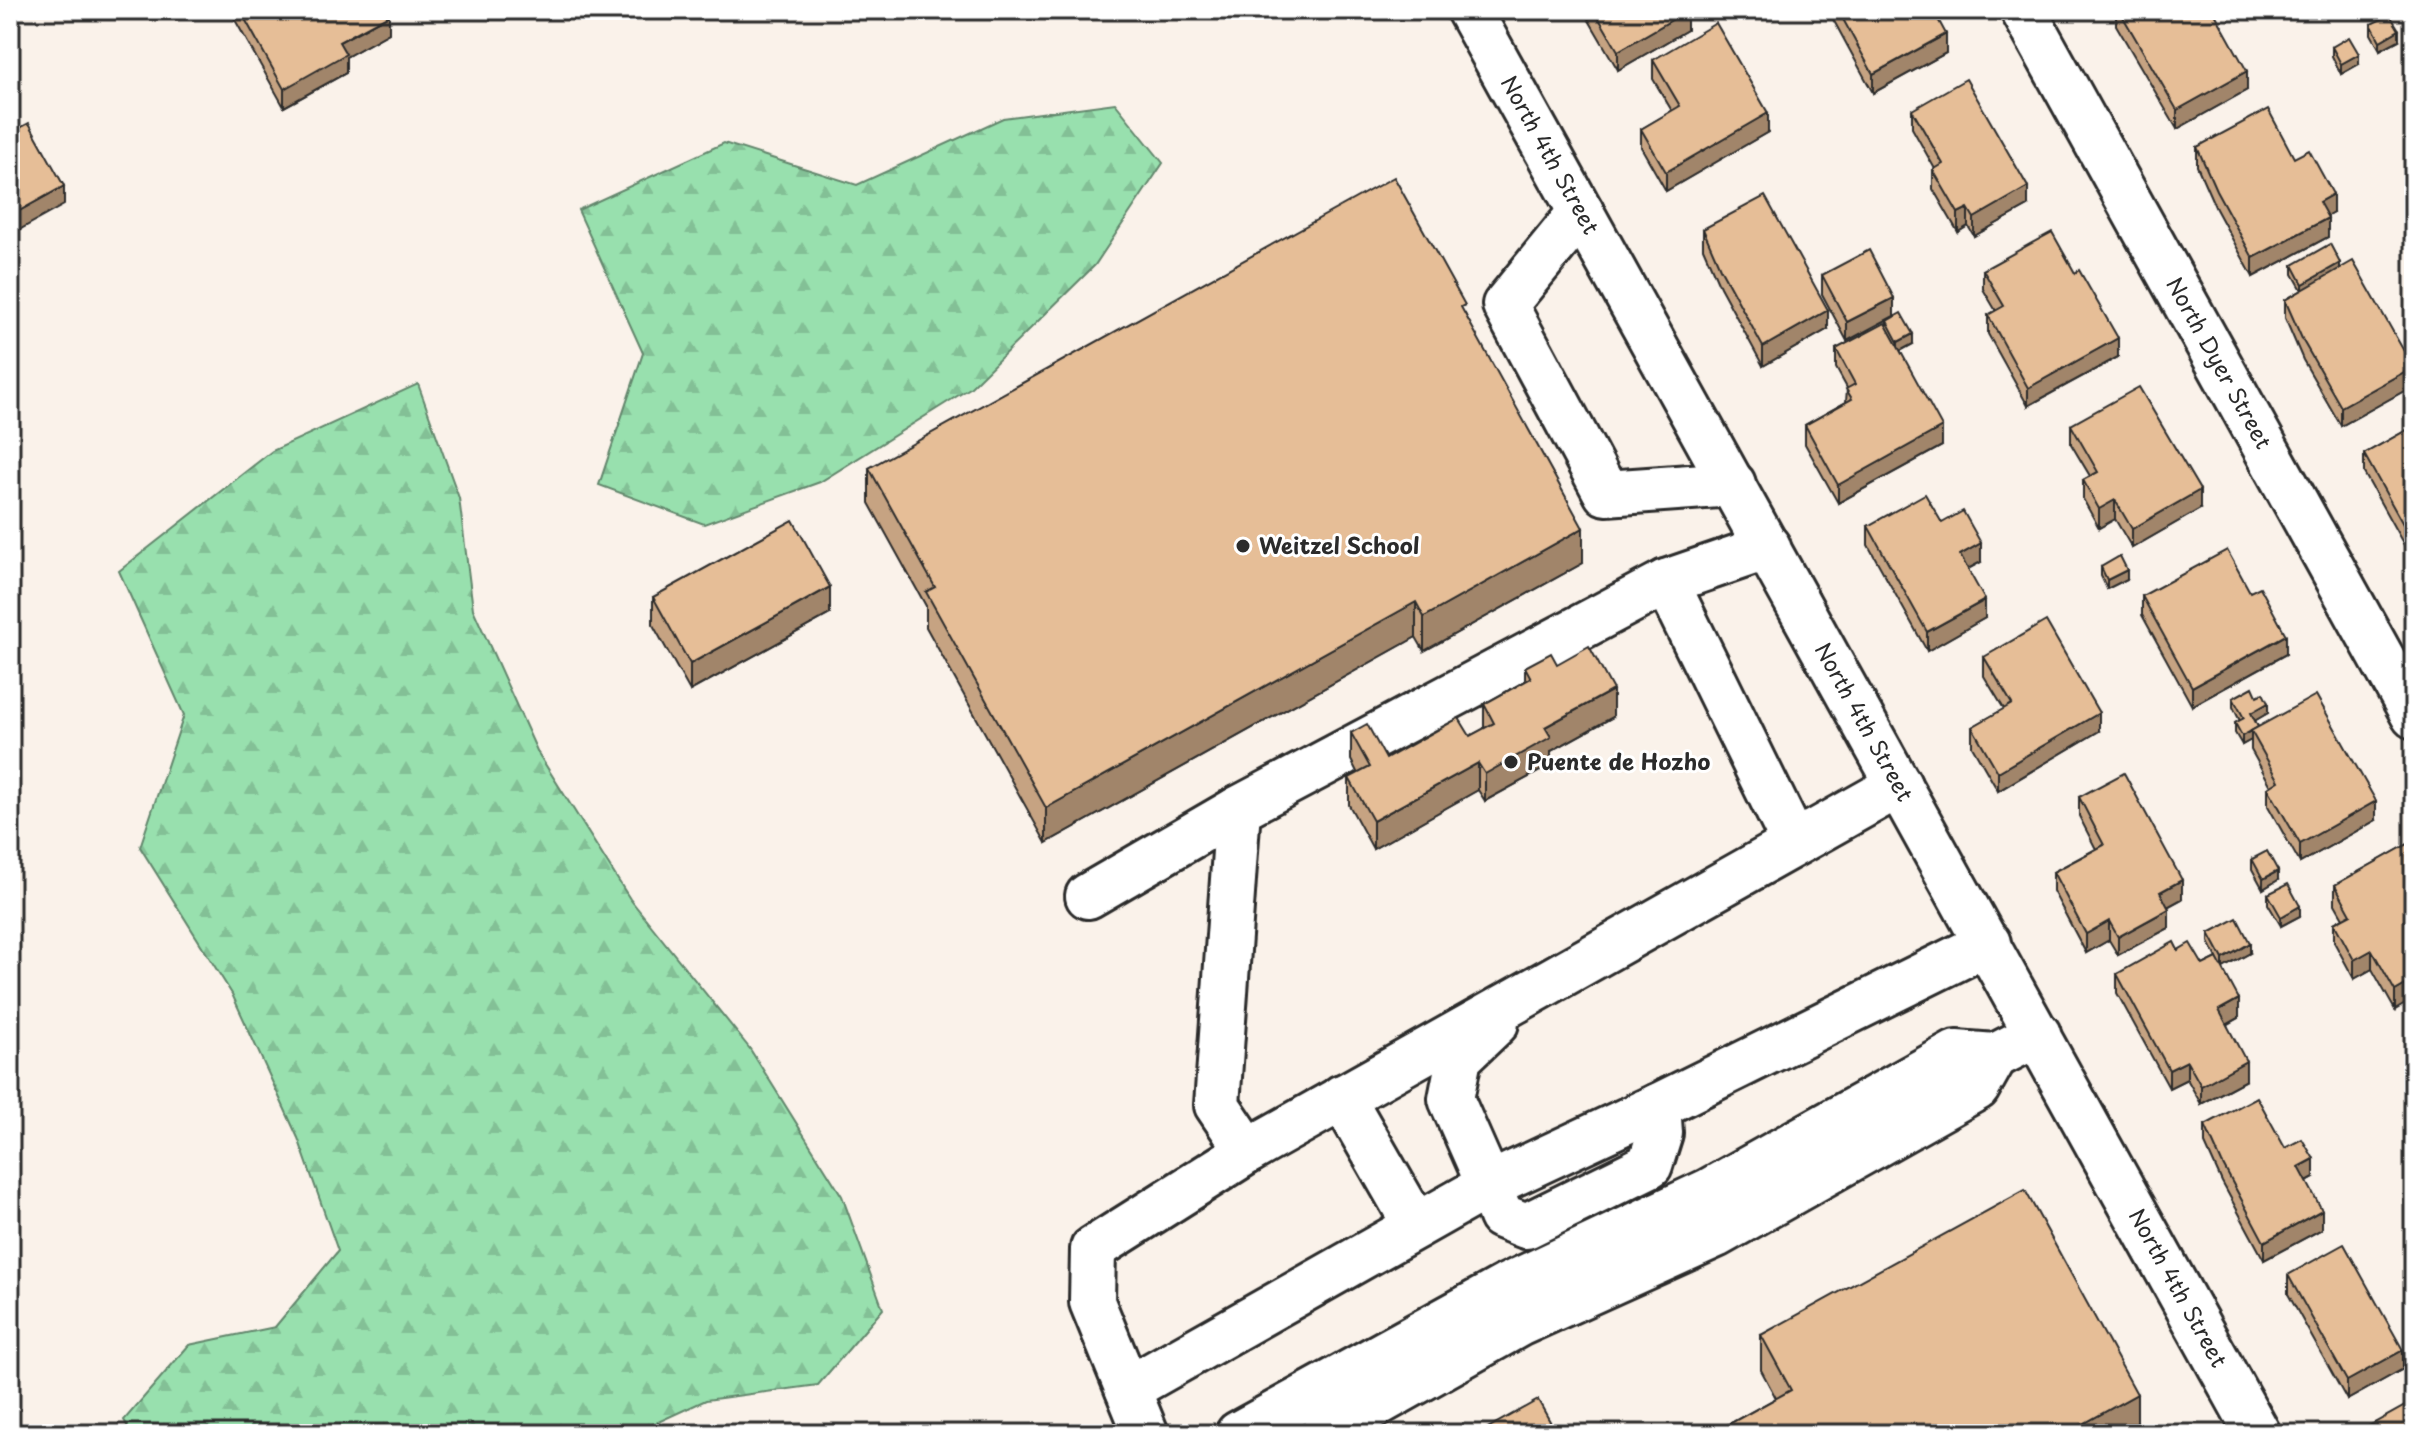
<svg xmlns="http://www.w3.org/2000/svg" width="2424" height="1444" font-family="'Playpen Sans',sans-serif">
	<style>
		.forest { fill: url(#forest-firs); stroke: #62866c; stroke-width: 2 }
		.lines { fill: none; stroke-linecap: round; stroke-linejoin: round }
		.minor-casing { stroke: #2b2b2b; stroke-width: 50 }
		.minor { stroke: #fff; stroke-width: 44 }
		.wall { fill: #c6a382; stroke: #2b2b2b; stroke-width: 2 }
		.shaded-wall { fill: #a1856a; stroke: #2b2b2b; stroke-width: 2 }
		.building { fill: #e6be97; stroke: #2b2b2b; stroke-width: 2 }
		.poi-dot { fill: #2b2b2b; stroke: #fff; stroke-width: 3 }
		.labels { text-anchor: middle; stroke-width: 6; stroke-linejoin: round; paint-order: stroke }
		.street-label { font-size: 22px; fill: #2b2b2b; stroke: #fff }
		.poi-label { font-size: 22px; font-weight: bold; fill: #2b2b2b; stroke: #fff; text-anchor: start }
	</style>
	<defs>
		<pattern id="forest-firs" width="22" height="20" patternUnits="userSpaceOnUse" patternTransform="scale(2)"><rect width="22" height="20" fill="#98e0ae"/><path d="M5 1l3.5 6h-7zM16 11l3.5 6h-7z" fill="#83c096"/></pattern>
	</defs>
	<rect width="100%" height="100%" fill="#faf2ea"/>
	<filter id="ink" filterUnits="userSpaceOnUse"><feTurbulence type="fractalNoise" baseFrequency=".0125" numOctaves="2"/><feDisplacementMap in="SourceGraphic" scale="16" xChannelSelector="R" yChannelSelector="G"/><feConvolveMatrix kernelMatrix="1 2 1 2 8 2 1 2 1" color-interpolation-filters="sRGB"/></filter>
	<g filter="url(#ink)">
		<!-- forest -->
		<g class="forest">
			<path d="M1115 103 1163 163 1095 265 970 388 820 482 704 524 599 485 643 353 578 210 724 143 857 185 1003 118Z"/>
			<path d="M418 384 459 498 473 609 538 753 630 899 750 1049 842 1196 883 1309 818 1385 706 1400 632 1434H132L124 1420 189 1345 275 1327 338 1251 298 1138 232 994 140 847 184 715 119 571 272 451Z"/>
		</g>
		<g class="lines">
			<defs>
				<g id="minor">
					<path d="M1469 10 2258 1434"/>
					<path d="M2023 10 2414 716"/>
					<path d="M1581 212 1505 305 1606 493 1733 484"/>
					<path d="M1666 582 1794 843"/>
					<path d="M1088 896 1238 809"/>
					<path d="M1496 1023 1459 1058 1451 1099 1489 1185 1658 1106"/>
					<path d="M1342 1097 1416 1226"/>
					<path d="M1248 1151 1217 1105 1238 809 1666 582 1768 547"/>
					<path d="M1128 1389 1489 1185 1501 1216 1526 1226 1650 1165 1660 1133 1658 1106 1988 943"/>
					<path d="M1146 1434 1092 1302 1093 1249 1248 1151 1899 785"/>
					<path d="M1238 1434 1507 1286 1709 1191 1956 1053 1995 1056 2038 1034"/>
					<path d="M1323 1434 1519 1324 1716 1235 1977 1088 1995 1056"/>
				</g>
			</defs>
			<!-- minor casing -->
			<use href="#minor" class="minor-casing"/>
			<!-- minor -->
			<use href="#minor" class="minor"/>
		</g>
		<!-- wall -->
		<g class="wall">
			<path d="M234 10H387L389 33 346 57V73L284 107 234 18Z"/>
			<path d="M1583 10H1686L1687 30 1618 70Z"/>
			<path d="M1828 10H1933L1946 53 1873 93Z"/>
			<path d="M2116 10H2213L2247 90 2177 129 2116 25Z"/>
			<path d="M2371 24 2399 40 2380 50 2371 34Z"/>
			<path d="M2332 47 2359 64 2341 74 2332 56Z"/>
			<path d="M2414 49V72L2413 69V50Z"/>
			<path d="M1653 60 1768 132 1666 191 1641 147V129L1672 111 1653 79Z"/>
			<path d="M1912 110 2028 206 1974 236 1968 226 1958 232 1933 189V170L1935 169 1912 128Z"/>
			<path d="M2197 147 2294 158 2333 213 2327 216 2328 237 2253 277 2216 209 2197 166Z"/>
			<path d="M1703 229 1828 329 1763 366 1720 287 1703 248Z"/>
			<path d="M2293 265 2340 269 2413 386 2341 426 2303 360 2285 318V300L2302 290 2293 274Z"/>
			<path d="M1983 270 2075 273 2118 357 2028 406 1988 334V315L1996 311 1983 289Z"/>
			<path d="M1822 275 1894 316 1847 341 1822 294Z"/>
			<path d="M1465 314 1583 563 1424 651 1416 637 1046 843 926 627V606L869 503V468Z"/>
			<path d="M1887 321 1913 344 1900 351 1942 446 1838 503 1805 444V425L1846 402 1847 388 1836 368V349L1887 327Z"/>
			<path d="M2071 425 2200 509 2132 548 2115 519 2099 528 2083 499V480L2090 476 2071 444Z"/>
			<path d="M2414 426V563L2364 473V454Z"/>
			<path d="M1942 523 1981 562 1968 569 1985 618 1927 651 1868 545V526Z"/>
			<path d="M2101 567 2127 579 2107 589 2101 576Z"/>
			<path d="M2250 592 2286 654 2192 706 2142 615V596Z"/>
			<path d="M653 597 830 614 690 691 653 625Z"/>
			<path d="M1984 657 2099 731 1998 791 1972 746V727L2004 709 1984 676Z"/>
			<path d="M1557 664 1613 717 1551 751V765L1485 801 1478 790 1373 849 1349 805V778L1358 774 1351 760V733L1386 759 1470 736 1484 729V704L1525 681V667Z"/>
			<path d="M2257 696 2268 713 2255 720 2258 727 2376 820 2300 863 2268 806V788L2271 786 2251 750V740L2242 745 2235 733V723L2240 721 2233 707V698Z"/>
			<path d="M2079 797 2182 899 2167 907 2169 928 2118 955 2109 940 2086 953 2053 891V872L2096 849 2079 816Z"/>
			<path d="M2408 844 2395 1010 2372 969 2354 979 2334 942V923L2343 918 2335 904V885Z"/>
			<path d="M2252 859 2278 880 2263 889 2252 869Z"/>
			<path d="M2268 894 2300 916 2281 926 2268 904Z"/>
			<path d="M2209 933 2250 953 2223 968 2239 1018 2227 1025 2246 1080 2201 1104 2187 1079 2169 1088 2117 993V974L2178 950 2203 965 2217 958 2209 942Z"/>
			<path d="M2205 1125 2314 1178 2307 1182 2322 1229 2264 1260 2222 1182 2205 1144Z"/>
			<path d="M2288 1275 2403 1369 2347 1400 2288 1294Z"/>
			<path d="M1761 1335 2137 1429 2129 1434H1711L1776 1398 1761 1370Z"/>
		</g>
		<!-- shaded-wall -->
		<g class="shaded-wall">
			<path d="M1687 11V30L1618 70V51Z"/>
			<path d="M389 15V33L346 57V73L284 107V89L339 42Z"/>
			<path d="M2399 30V40L2380 50V41Z"/>
			<path d="M1946 34V53L1873 93V74Z"/>
			<path d="M2359 54V64L2341 74V64Z"/>
			<path d="M2247 71V90L2177 129V110Z"/>
			<path d="M1768 113V132L1666 191V172Z"/>
			<path d="M64 186V205L10 235V216Z"/>
			<path d="M2028 187V206L1974 236V218Z"/>
			<path d="M2333 194V213L2319 221V202Z"/>
			<path d="M1968 208V226L1958 232V213Z"/>
			<path d="M2328 218V237L2253 277V258Z"/>
			<path d="M2340 263V272L2303 294V284Z"/>
			<path d="M1894 298V316L1847 341V322Z"/>
			<path d="M1828 310V329L1763 366V347Z"/>
			<path d="M1913 334V344L1898 352V342Z"/>
			<path d="M2118 338V357L2028 406V388Z"/>
			<path d="M2413 367V386L2341 426V407Z"/>
			<path d="M1942 427V446L1838 503V485Z"/>
			<path d="M2200 490V509L2132 548V529Z"/>
			<path d="M2115 500V519L2099 528V509Z"/>
			<path d="M1583 528V563L1424 651V617Z"/>
			<path d="M1981 543V562L1960 573V555Z"/>
			<path d="M2127 570V579L2107 589V580Z"/>
			<path d="M830 587V614L690 691V664Z"/>
			<path d="M1985 600V618L1927 651V632Z"/>
			<path d="M1416 602V637L1046 843V808Z"/>
			<path d="M2286 635V654L2192 706V687Z"/>
			<path d="M1613 690V717L1551 751V765L1485 801V774L1545 727Z"/>
			<path d="M2268 703V713L2251 723V713Z"/>
			<path d="M2099 713V731L1998 791V772Z"/>
			<path d="M2258 727 2251 731V740L2242 745V736Z"/>
			<path d="M1478 763V790L1373 849V821Z"/>
			<path d="M2376 801V820L2300 863V844Z"/>
			<path d="M2278 871V880L2263 889V879Z"/>
			<path d="M2182 880V899L2160 911V892Z"/>
			<path d="M2300 906V916L2281 926V917Z"/>
			<path d="M2169 909V928L2118 955V937Z"/>
			<path d="M2109 921V940L2086 953V934Z"/>
			<path d="M2250 943V953L2223 968V959Z"/>
			<path d="M2372 950V969L2354 979V960Z"/>
			<path d="M2414 980V999L2395 1010V991Z"/>
			<path d="M2239 999V1018L2219 1029V1010Z"/>
			<path d="M2187 1061V1079L2169 1088V1070Z"/>
			<path d="M2246 1061V1080L2201 1104V1086Z"/>
			<path d="M2314 1159V1178L2299 1186V1167Z"/>
			<path d="M2322 1210V1229L2264 1260V1242Z"/>
			<path d="M2403 1350V1369L2347 1400V1381Z"/>
			<path d="M2137 1394V1429L2129 1434H2065Z"/>
		</g>
		<!-- building -->
		<g class="building">
			<path d="M240 10H387L389 15 339 42 346 54 284 89Z"/>
			<path d="M1594 10H1686L1687 11 1618 51Z"/>
			<path d="M1838 10H1933L1946 34 1873 74Z"/>
			<path d="M2119 10H2213L2247 71 2177 110Z"/>
			<path d="M2390 15 2399 30 2380 41 2371 24Z"/>
			<path d="M1716 23 1768 113 1666 172 1641 129 1680 106 1653 60Z"/>
			<path d="M2349 37 2359 54 2341 64 2332 47Z"/>
			<path d="M1966 79 2028 187 1974 218 1968 208 1958 213 1933 170 1943 164 1912 110Z"/>
			<path d="M2268 109 2294 158 2309 150 2333 194 2319 202 2328 218 2253 258 2216 190 2197 147Z"/>
			<path d="M29 123 64 186 10 216V133Z"/>
			<path d="M1394 177 1465 305 1461 307 1583 528 1424 617 1416 602 1046 808 926 592 935 587 869 468Z"/>
			<path d="M1765 196 1828 310 1763 347 1720 268 1703 229Z"/>
			<path d="M2052 232 2075 273 2079 270 2118 338 2028 388 1988 315 2004 306 1983 270Z"/>
			<path d="M2330 244 2340 263 2303 284 2293 265Z"/>
			<path d="M1869 250 1894 298 1847 322 1822 275Z"/>
			<path d="M2353 261 2413 367 2341 407 2303 341 2285 300Z"/>
			<path d="M1901 313 1913 334 1898 342 1887 321Z"/>
			<path d="M1885 323 1942 427 1838 485 1805 425 1852 399 1846 389 1855 384 1836 349Z"/>
			<path d="M2139 387 2200 490 2132 529 2115 500 2099 509 2083 480 2098 472 2071 425Z"/>
			<path d="M2414 426V544L2364 454Z"/>
			<path d="M1925 494 1942 523 1963 511 1981 543 1960 555 1985 600 1927 632 1868 526Z"/>
			<path d="M793 520 830 587 690 664 653 597Z"/>
			<path d="M2227 550 2250 592 2260 587 2286 635 2192 687 2142 596Z"/>
			<path d="M2120 556 2127 570 2107 580 2101 567Z"/>
			<path d="M2046 621 2099 713 1998 772 1972 727 2012 704 1984 657Z"/>
			<path d="M1589 646 1613 690 1545 727 1551 737 1485 774 1478 763 1373 821 1349 778 1370 767 1351 733 1367 724 1386 759 1459 718 1470 736 1494 723 1484 704 1531 678 1525 667 1551 653 1557 664Z"/>
			<path d="M2253 687 2257 696 2263 693 2268 703 2251 713 2258 727 2242 736 2235 723 2244 718 2233 698Z"/>
			<path d="M2316 695 2376 801 2300 844 2268 788 2279 781 2251 731Z"/>
			<path d="M2124 773 2182 880 2160 892 2169 909 2118 937 2109 921 2086 934 2053 872 2104 845 2079 797Z"/>
			<path d="M2408 844 2414 855V980L2395 991 2372 950 2354 960 2334 923 2351 914 2335 885Z"/>
			<path d="M2267 851 2278 871 2263 879 2252 859Z"/>
			<path d="M2288 884 2300 906 2281 917 2268 894Z"/>
			<path d="M2237 918 2250 943 2223 959 2209 933Z"/>
			<path d="M2174 942 2178 950 2190 943 2203 965 2217 958 2239 999 2219 1010 2246 1061 2201 1086 2187 1061 2169 1070 2117 974Z"/>
			<path d="M2257 1097 2285 1148 2302 1139 2314 1159 2299 1167 2322 1210 2264 1242 2222 1163 2205 1125Z"/>
			<path d="M2025 1190 2137 1394 2065 1434H1711L1791 1390 1761 1335Z"/>
			<path d="M2344 1244 2403 1350 2347 1381 2288 1275Z"/>
			<path d="M1538 1400 1557 1434H1477Z"/>
			<path d="M2414 1401V1434H2364L2362 1430Z"/>
		</g>
	</g>
	<!-- markers -->
	<g class="poi-dot">
		<circle cx="1243" cy="546" r="8"/>
		<circle cx="1511" cy="762" r="8"/>
	</g>
	<g class="labels">
		<!-- street labels -->
		<g class="street-label">
			<text transform="translate(1550 155) rotate(61)" y="8">North 4th Street</text>
			<text transform="translate(2219 363) rotate(61)" y="8">North Dyer Street</text>
			<text transform="translate(1864 722) rotate(61)" y="8">North 4th Street</text>
			<text transform="translate(2178 1288) rotate(61)" y="8">North 4th Street</text>
		</g>
		<!-- poi labels -->
		<g class="poi-label">
			<text x="1259" y="554">Weitzel School</text>
			<text x="1527" y="770">Puente de Hozho</text>
		</g>
	</g>
	<!-- margin -->
	<rect width="2424" height="1444" fill="none" stroke="#fff" stroke-width="40"/>
	<rect x="20" y="20" width="2384" height="1404" fill="none" stroke="#2b2b2b" stroke-width="3" filter="url(#ink)"/>
</svg>
